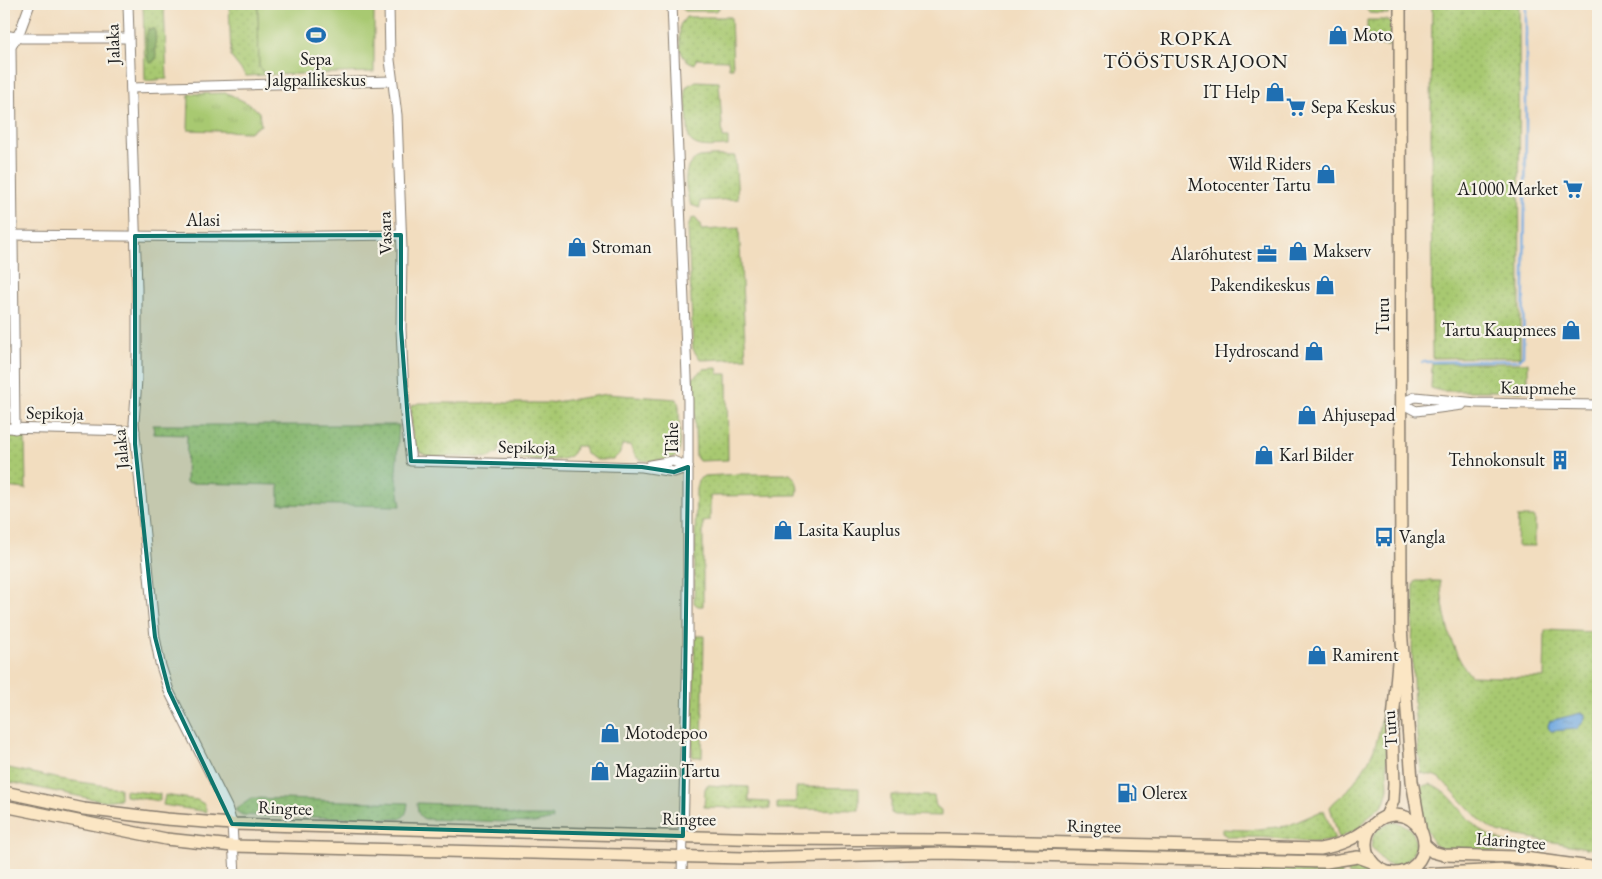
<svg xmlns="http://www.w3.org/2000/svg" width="1602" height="879" font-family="'EB Garamond',serif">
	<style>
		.grass { fill: url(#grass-dots); stroke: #627246 }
		.forest { fill: url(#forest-crowns); stroke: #516440 }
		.park { fill: url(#park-tufts); stroke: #627246 }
		.pitch { fill: #a8c971; stroke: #627246 }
		.water { fill: url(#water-ripples); stroke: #47627e }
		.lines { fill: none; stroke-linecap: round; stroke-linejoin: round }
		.stream { stroke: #72a9e0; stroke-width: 2.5 }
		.minor-casing { stroke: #877c6e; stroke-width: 11 }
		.secondary-casing { stroke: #877c6e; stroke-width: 14 }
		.minor { stroke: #fff; stroke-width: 9 }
		.secondary { stroke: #fbe6c4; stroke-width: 11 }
		.marked { fill: #0f766e; fill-opacity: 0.2; stroke: #0f766e; stroke-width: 4; stroke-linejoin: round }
		.labels { text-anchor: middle; stroke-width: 4.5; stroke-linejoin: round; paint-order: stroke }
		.poi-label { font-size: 18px; fill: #1c1c1c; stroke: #f7f3e8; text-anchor: start }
		.street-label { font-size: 18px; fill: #1c1c1c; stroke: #f7f3e8 }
		.quarter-label { font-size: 20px; letter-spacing: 1px; fill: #1c1c1c; stroke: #f7f3e8 }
	</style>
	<defs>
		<pattern id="grass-dots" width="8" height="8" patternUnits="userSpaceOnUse" patternTransform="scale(1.25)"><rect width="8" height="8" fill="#a8c971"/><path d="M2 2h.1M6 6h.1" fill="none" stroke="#90ac61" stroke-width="1.8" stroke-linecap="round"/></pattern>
		<pattern id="forest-crowns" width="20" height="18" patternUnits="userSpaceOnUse" patternTransform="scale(1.25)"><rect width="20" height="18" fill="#86ad63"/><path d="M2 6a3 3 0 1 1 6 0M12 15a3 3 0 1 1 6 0" fill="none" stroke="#6d8c51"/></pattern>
		<pattern id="park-tufts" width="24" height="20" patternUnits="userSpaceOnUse" patternTransform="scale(1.25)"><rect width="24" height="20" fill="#a8c971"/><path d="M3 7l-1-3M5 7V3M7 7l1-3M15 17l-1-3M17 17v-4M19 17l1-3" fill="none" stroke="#90ac61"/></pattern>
		<pattern id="water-ripples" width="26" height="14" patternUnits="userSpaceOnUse" patternTransform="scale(1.25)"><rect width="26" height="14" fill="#72a9e0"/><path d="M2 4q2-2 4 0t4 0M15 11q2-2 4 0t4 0" fill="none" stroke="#5d89b5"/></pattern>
	</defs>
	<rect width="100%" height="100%" fill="#f7f3e8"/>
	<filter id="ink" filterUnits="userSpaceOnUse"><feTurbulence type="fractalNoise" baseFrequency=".02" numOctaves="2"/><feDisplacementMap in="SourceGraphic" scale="10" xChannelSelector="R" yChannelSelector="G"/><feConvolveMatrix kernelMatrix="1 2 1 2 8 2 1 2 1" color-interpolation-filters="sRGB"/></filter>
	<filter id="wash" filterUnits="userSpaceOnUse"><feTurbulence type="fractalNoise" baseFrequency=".0096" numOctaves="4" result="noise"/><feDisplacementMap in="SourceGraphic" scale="20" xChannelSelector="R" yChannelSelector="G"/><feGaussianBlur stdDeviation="1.12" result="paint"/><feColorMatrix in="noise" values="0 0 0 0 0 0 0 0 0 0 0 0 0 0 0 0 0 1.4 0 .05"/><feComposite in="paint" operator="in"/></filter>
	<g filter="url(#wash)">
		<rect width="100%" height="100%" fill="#f2ddbf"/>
		<!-- grass -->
		<g class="grass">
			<path d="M143 4H164L167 79 145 81Z"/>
			<path d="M229 4H258L259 66 265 75 246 76 231 57Z"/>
			<path d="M677 4H718L719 9 715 11H685Z"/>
			<path d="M1367 4H1391L1388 14 1369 13 1367 9Z"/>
			<path d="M1432 4H1519L1520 357 1432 358 1431 117Z"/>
			<path d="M686 17H731L733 68H729L728 60 696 59 695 64C676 59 680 41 680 25Z"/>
			<path d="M1367 20H1387L1391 23V40L1389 46 1370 45 1367 41Z"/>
			<path d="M696 81 719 82 723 138H728V146C714 146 698 150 689 139L685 90 687 86Z"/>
			<path d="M735 156 738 199 700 201V208L691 205C685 191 680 163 700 157 711 155 724 156 735 156Z"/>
			<path d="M695 218 700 224 701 230 739 228 746 358 703 360 698 357 693 349 688 228 691 219Z"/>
			<path d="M1432 363H1528V391H1441L1431 388Z"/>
			<path d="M717 368 718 374H727L728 460 699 461 696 457 693 378 703 369Z"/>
			<path d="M607 394 677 399 679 406 680 447 678 456C668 459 644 465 636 457 634 454 632 449 630 445H622L620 453 613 460H597L586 454 584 446H575C575 466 538 459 524 459 515 457 511 453 509 444H501L498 453 489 458 428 456C409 451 412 426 411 410V406L419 403H548Z"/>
			<path d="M153 425H399L396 472 401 506 279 504V485L186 483 187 435 154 434Z"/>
			<path d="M4 433 25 434 26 489 4 487Z"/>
			<path d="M740 474H790C797 479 799 487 797 495L710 496V521L703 522V606H698L694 603 696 489 698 480 704 476Z"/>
			<path d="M1416 581H1440C1444 613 1449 651 1471 676L1544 678 1545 630 1598 632V850L1497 832 1482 822 1441 779 1435 776 1421 773 1414 708 1412 649 1414 584Z"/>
			<path d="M695 636H704L702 757H692Z"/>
			<path d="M1382 708 1387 713 1386 743 1388 788 1385 800 1382 806 1369 816 1360 828 1339 838 1330 807C1335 800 1342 796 1348 790 1370 762 1380 744 1382 708Z"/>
			<path d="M4 767 60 779 120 788V799L102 801 4 781Z"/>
			<path d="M1430 784C1452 791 1462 816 1479 829 1488 836 1503 841 1514 846L1515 852 1440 849C1424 836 1422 813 1418 793L1423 786Z"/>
			<path d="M707 785 749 787V801L769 802 770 809 704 807 705 789Z"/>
			<path d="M800 787 859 788V810L777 809V802H796V788Z"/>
			<path d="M125 790 160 794V801L125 796Z"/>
			<path d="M165 795 197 800 204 804 207 812 163 805Z"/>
			<path d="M891 795 934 796 936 806 941 810V816L895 815 891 813Z"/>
			<path d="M252 798 408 803C407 810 407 815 400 819L260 816 242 815 235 810Z"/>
			<path d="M417 803 474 805 520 816H553V819L534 823 425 819C417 816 418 810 417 803Z"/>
			<path d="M1324 810 1335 840C1311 845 1295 840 1272 838 1257 837 1243 837 1228 837L1222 833V829L1248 830 1287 826Z"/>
			<path d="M1393 822C1432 826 1413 876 1387 864 1379 860 1378 852 1371 847 1372 833 1379 825 1393 822Z"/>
			<path d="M1359 862 1375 875H1349L1346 864Z"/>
			<path d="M1341 865 1342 875H1240L1244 869 1249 868H1320Z"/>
		</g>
		<!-- forest -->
		<path class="forest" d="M148 29H155L156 59 151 63 148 61 146 38Z"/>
		<!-- park -->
		<path class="park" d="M227 93 251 105 259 112 261 125 249 132 188 130 189 94Z"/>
		<!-- pitch -->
		<g class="pitch">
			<path d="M258 4H374V72L265 75 259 66Z"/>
			<path d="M1518 517H1535V546H1517Z"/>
		</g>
		<!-- water -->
		<path class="water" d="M1581 713 1585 714C1586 721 1581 724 1577 729L1551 731 1549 729 1548 725 1550 721Z"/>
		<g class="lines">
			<!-- stream -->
			<path class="stream" d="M1422 362 1519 360 1523 355 1526 128V4"/>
		</g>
	</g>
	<g filter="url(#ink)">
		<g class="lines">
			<defs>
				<g id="minor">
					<path d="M128 4 137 288V379L134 423 155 637 160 663 169 691 227 807 232 824 235 875"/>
					<path d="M389 4 390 60 397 115 402 249 401 329 405 414 411 461 642 467 674 472 688 467"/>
					<path d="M672 4 688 401V641L682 875"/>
					<path d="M4 35 22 38H129"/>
					<path d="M131 88 392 81"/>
					<path d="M4 235 239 237 401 235"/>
					<path d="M1401 403 1415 397 1477 403 1598 405"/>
					<path d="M1401 403 1416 411 1462 405"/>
					<path d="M4 428 135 431"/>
					<path d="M15 429 11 47 20 31 30 4"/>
					<path d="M650 465 673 461 688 467"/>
					<path d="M1379 868 1382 875"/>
				</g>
				<g id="secondary">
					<path d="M1400 4 1401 627 1412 781 1420 827"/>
					<path d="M4 792 84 809 166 819 232 824 772 839 946 840 1320 849C1340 845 1355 839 1371 826"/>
					<path d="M4 806 166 839 233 846 744 858 943 853 1326 862 1358 857 1372 862"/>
					<circle cx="1395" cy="844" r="29"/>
					<path d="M1386 816 1393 801 1394 784 1392 732 1398 662"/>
					<path d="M1425 845 1433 852 1444 855 1517 857 1598 868"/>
					<path d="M1403 872 1420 874 1505 870 1552 875"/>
				</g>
			</defs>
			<!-- minor casing -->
			<use href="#minor" class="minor-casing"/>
			<!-- secondary casing -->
			<use href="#secondary" class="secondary-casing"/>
			<!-- minor -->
			<use href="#minor" class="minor"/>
			<!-- secondary -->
			<use href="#secondary" class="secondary"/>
		</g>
	</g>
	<!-- marked area -->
	<path class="marked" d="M401 235V329L411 461 642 467 674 472 688 467 683 836 232 824 169 691 155 637 135 444V236Z"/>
	<!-- icons -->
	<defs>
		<symbol id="stadium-bare" viewBox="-9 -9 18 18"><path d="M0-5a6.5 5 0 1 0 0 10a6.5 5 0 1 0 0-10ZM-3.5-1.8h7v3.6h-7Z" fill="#1f6fb2" stroke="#f7f3e8" stroke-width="2.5" paint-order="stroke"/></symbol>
		<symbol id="shop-bare" viewBox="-9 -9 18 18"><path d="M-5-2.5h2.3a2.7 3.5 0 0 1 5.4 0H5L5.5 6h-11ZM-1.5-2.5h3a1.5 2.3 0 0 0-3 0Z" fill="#1f6fb2" stroke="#f7f3e8" stroke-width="2.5" paint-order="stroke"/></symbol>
		<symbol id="supermarket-bare" viewBox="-9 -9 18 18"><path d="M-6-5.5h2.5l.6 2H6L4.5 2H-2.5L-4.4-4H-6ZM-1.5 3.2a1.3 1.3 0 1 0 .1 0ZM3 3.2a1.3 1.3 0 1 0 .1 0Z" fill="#1f6fb2" stroke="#f7f3e8" stroke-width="2.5" paint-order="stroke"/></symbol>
		<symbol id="office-bare" viewBox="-9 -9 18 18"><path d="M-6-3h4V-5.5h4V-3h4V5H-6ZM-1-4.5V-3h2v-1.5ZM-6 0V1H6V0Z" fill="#1f6fb2" stroke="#f7f3e8" stroke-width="2.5" paint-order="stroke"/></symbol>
		<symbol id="building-bare" viewBox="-9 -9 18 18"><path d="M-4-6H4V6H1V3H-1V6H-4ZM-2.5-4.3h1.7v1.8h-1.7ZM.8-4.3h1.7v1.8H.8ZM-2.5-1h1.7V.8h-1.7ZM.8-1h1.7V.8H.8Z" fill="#1f6fb2" stroke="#f7f3e8" stroke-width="2.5" paint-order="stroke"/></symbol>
		<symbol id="bus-bare" viewBox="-9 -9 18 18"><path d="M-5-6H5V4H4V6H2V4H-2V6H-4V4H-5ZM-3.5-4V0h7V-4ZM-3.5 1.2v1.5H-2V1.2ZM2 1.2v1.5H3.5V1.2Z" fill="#1f6fb2" stroke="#f7f3e8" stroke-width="2.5" paint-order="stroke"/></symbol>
		<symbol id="fuel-bare" viewBox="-9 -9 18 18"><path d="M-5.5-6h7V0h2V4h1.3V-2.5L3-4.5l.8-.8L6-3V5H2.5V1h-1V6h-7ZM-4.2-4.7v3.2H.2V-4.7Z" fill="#1f6fb2" stroke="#f7f3e8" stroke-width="2.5" paint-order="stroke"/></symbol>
	</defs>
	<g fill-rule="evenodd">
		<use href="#stadium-bare" x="302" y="21" width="28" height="28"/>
		<use href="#shop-bare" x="1324" y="21" width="28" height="28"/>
		<use href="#shop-bare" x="1261" y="78" width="28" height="28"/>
		<use href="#supermarket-bare" x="1282" y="93" width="28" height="28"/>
		<use href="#shop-bare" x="1312" y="160" width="28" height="28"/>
		<use href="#supermarket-bare" x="1559" y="175" width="28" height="28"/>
		<use href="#shop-bare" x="563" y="233" width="28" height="28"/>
		<use href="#shop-bare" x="1284" y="237" width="28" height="28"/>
		<use href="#office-bare" x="1253" y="240" width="28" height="28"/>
		<use href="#shop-bare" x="1311" y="271" width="28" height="28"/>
		<use href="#shop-bare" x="1557" y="316" width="28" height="28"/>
		<use href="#shop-bare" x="1300" y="337" width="28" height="28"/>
		<use href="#shop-bare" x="1293" y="401" width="28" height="28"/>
		<use href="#shop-bare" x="1250" y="441" width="28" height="28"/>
		<use href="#building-bare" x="1546" y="446" width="28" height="28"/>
		<use href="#shop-bare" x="769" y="516" width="28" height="28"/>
		<use href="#bus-bare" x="1370" y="523" width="28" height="28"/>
		<use href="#shop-bare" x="1303" y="641" width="28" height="28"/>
		<use href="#shop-bare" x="596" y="719" width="28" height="28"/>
		<use href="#shop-bare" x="586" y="757" width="28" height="28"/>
		<use href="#fuel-bare" x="1113" y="779" width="28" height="28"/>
	</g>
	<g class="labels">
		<!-- poi labels -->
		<g class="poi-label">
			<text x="1353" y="41">Moto</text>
			<text x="316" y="65" text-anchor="middle">Sepa<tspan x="316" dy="21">Jalgpallikeskus</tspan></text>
			<text x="1260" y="98" text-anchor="end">IT Help</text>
			<text x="1311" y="113">Sepa Keskus</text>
			<text x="1311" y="170" text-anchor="end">Wild Riders<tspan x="1311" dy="21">Motocenter Tartu</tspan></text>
			<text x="1558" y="195" text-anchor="end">A1000 Market</text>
			<text x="592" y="253">Stroman</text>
			<text x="1313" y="257">Makserv</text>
			<text x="1252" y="260" text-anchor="end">Alarõhutest</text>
			<text x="1310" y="291" text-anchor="end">Pakendikeskus</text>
			<text x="1556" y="336" text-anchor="end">Tartu Kaupmees</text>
			<text x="1299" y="357" text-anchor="end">Hydroscand</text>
			<text x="1322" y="421">Ahjusepad</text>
			<text x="1279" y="461">Karl Bilder</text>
			<text x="1545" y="466" text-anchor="end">Tehnokonsult</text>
			<text x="798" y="536">Lasita Kauplus</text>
			<text x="1399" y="543">Vangla</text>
			<text x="1332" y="661">Ramirent</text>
			<text x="625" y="739">Motodepoo</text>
			<text x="615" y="777">Magaziin Tartu</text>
			<text x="1142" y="799">Olerex</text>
		</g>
		<!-- street labels -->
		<g class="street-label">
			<text transform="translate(113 44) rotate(-92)" y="6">Jalaka</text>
			<text x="203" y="226">Alasi</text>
			<text transform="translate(385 233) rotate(-92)" y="6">Vasara</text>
			<text transform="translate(1383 316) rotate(-90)" y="6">Turu</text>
			<text transform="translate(1538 388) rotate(1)" y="6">Kaupmehe</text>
			<text transform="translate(55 413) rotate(1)" y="6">Sepikoja</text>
			<text transform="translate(672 439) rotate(-90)" y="6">Tähe</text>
			<text transform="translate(527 447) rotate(1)" y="6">Sepikoja</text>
			<text transform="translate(121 449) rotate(-95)" y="6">Jalaka</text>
			<text transform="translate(1390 729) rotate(-94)" y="6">Turu</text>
			<text transform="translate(285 808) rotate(2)" y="6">Ringtee</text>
			<text transform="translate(689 819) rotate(1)" y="6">Ringtee</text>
			<text transform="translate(1094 826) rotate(1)" y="6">Ringtee</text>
			<text transform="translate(1511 841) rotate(4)" y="6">Idaringtee</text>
		</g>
		<!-- quarter labels -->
		<g class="quarter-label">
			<text x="1196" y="45">ROPKA<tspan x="1196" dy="23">TÖÖSTUSRAJOON</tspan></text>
		</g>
	</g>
	<!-- margin -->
	<rect width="1602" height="879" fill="none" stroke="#f7f3e8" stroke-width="20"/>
</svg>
